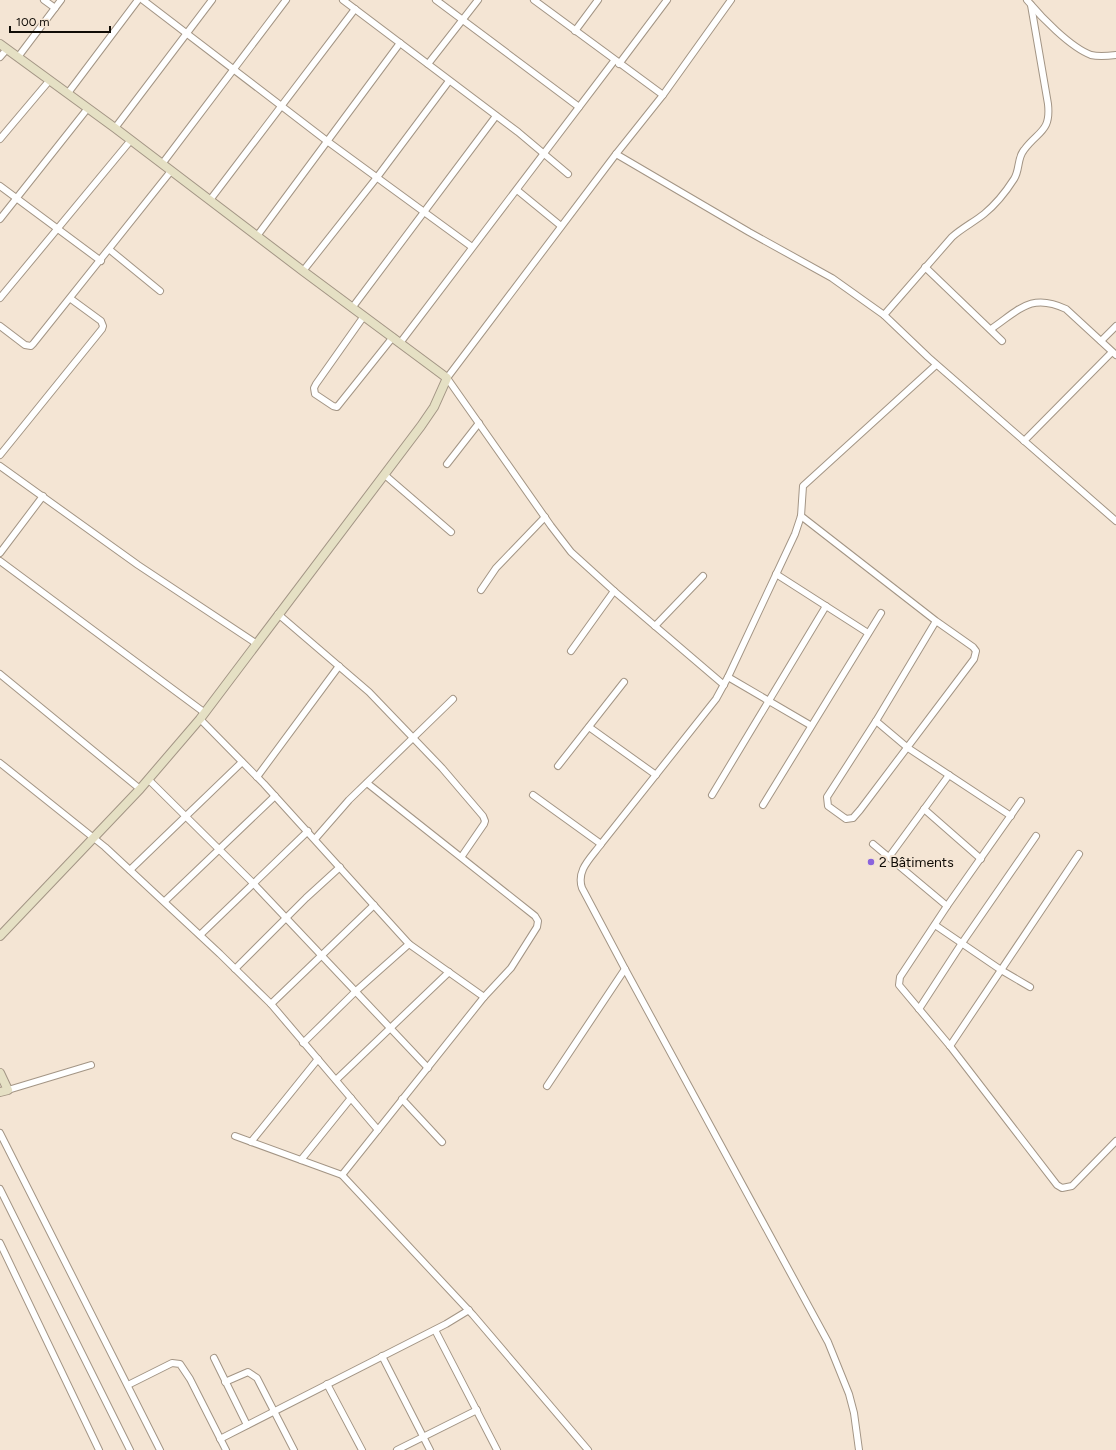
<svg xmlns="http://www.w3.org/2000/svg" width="1116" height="1450" font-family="Figtree,sans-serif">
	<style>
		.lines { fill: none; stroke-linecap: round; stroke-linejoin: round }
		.street-casing { stroke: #a39585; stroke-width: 8 }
		.secondary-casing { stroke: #a39585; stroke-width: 10 }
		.street { stroke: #fff; stroke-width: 6 }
		.secondary { stroke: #e5e0c4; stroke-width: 8 }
		.poi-dot { fill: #8a63dd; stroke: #f4e5d4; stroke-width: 1.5 }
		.labels { text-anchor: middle; stroke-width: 4; stroke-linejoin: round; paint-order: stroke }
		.poi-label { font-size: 14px; fill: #100c06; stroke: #f4e5d4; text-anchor: start }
	</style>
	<rect width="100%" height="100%" fill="#f4e5d4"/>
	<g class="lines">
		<defs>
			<g id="street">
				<path d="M44 0 55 8"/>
				<path d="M143 0 327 141 472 247"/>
				<path d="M343 0 518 132 568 174"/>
				<path d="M436 0 579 107"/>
				<path d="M534 0 663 95"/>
				<path d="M1027 0C1041 17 1070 47 1091 55 1099 57 1108 56 1116 55"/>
				<path d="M575 31 598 0"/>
				<path d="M0 57 7 49"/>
				<path d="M18 57 61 0"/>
				<path d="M428 64 478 0"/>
				<path d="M619 64 667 0"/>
				<path d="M68 93 138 0"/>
				<path d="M115 128 212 0"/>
				<path d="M0 139 49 81"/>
				<path d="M616 154 749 232 832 278 884 315 928 357 1116 521"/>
				<path d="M162 164 286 0"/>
				<path d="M0 186 101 261"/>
				<path d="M517 190 561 226"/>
				<path d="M210 200 355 9"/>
				<path d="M0 219 88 108"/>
				<path d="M257 236 400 43"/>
				<path d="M110 250 160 291"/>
				<path d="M925 267 1002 341"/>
				<path d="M303 271 378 176 449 81"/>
				<path d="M0 298 131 140"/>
				<path d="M352 308 496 116"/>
				<path d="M884 315 952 237C962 228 974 222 984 214 995 205 1007 190 1014 179 1020 170 1017 158 1024 150 1038 131 1051 132 1048 104L1031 5"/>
				<path d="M364 316 316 384 314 388 315 394 333 406 337 407 393 337"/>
				<path d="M0 326 25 345 31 346 33 344 171 171"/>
				<path d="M991 329C1018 311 1030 292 1066 309L1116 355"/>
				<path d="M1101 341 1116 326"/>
				<path d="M400 343 614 61"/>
				<path d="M1024 441 1112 352"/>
				<path d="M0 455 102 329 103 326 101 321 71 299"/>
				<path d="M447 464 479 423"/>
				<path d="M0 466 138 565 257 644"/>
				<path d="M386 476 451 532"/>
				<path d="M801 516 936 621 973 647 976 651 974 659 860 810 853 818 846 819 828 806 827 797 876 721 936 621"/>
				<path d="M0 553 43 496"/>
				<path d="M0 561 205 713"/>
				<path d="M776 574 868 633"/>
				<path d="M481 590 496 568 545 517"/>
				<path d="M278 614 369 692 442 768 483 816 485 821 484 824 462 856"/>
				<path d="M655 626 703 576"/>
				<path d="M571 651 614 591"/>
				<path d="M0 674 140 789"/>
				<path d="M728 677 810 725"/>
				<path d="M724 685 614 591 571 552 551 526 447 378 616 154 663 95 731 0"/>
				<path d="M200 719 264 784 409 944 484 997"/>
				<path d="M876 721 908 748 1011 816"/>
				<path d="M589 727 656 775"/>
				<path d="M0 763 105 847 220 954 271 1004 378 1130"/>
				<path d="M558 766 624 682"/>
				<path d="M257 777 339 666"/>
				<path d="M148 779 253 883 428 1068"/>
				<path d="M533 795 601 844"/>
				<path d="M712 795 826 606"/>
				<path d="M1021 801 947 906 900 977 899 985 950 1046 1057 1185 1062 1188 1072 1186 1116 1141"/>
				<path d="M763 805 881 613"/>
				<path d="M924 809 981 859"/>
				<path d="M315 839 349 800 453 699"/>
				<path d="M873 844 947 906"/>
				<path d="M889 857 949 775"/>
				<path d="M130 870 242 762"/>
				<path d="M165 901 275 796"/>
				<path d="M935 925 1001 970 1030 987"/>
				<path d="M200 935 308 831"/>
				<path d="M235 969 306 898 340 867"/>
				<path d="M271 1004 374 905"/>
				<path d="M919 1009 962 943 1036 836"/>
				<path d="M303 1043 356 991 409 944"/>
				<path d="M950 1046 1079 854"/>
				<path d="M336 1080 449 972"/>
				<path d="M547 1086 625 969"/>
				<path d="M8 1090 91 1065"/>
				<path d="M402 1099 442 1142"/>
				<path d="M0 1133 160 1450"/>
				<path d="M235 1136 342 1175 473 1315 588 1450"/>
				<path d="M251 1142 318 1059"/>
				<path d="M301 1160 351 1098"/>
				<path d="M342 1175 484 997 511 968 537 927 538 921 535 916 367 783"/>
				<path d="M0 1189 130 1450"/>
				<path d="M0 1243 99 1450"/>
				<path d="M435 1330 497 1450"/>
				<path d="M382 1356 430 1450"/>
				<path d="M214 1358 247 1425"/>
				<path d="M225 1382 248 1372 257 1378 294 1450"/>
				<path d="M327 1384 362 1450"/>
				<path d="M128 1385 172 1363 180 1364 190 1379 226 1450"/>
				<path d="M220 1439 446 1324 469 1310"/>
				<path d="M397 1450 477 1410"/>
				<path d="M859 1450 854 1413 849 1394 828 1342 625 969 582 888C576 870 591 858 601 844L716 699 728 677 795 534 801 516 803 486 936 365"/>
			</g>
			<g id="secondary">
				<path d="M0 44 115 128 303 271 447 378 434 407 421 426 200 719 140 789 0 936"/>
				<path d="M0 1073 8 1090 0 1092"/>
			</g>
		</defs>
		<!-- street casing -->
		<use href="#street" class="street-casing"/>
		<!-- secondary casing -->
		<use href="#secondary" class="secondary-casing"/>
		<!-- street -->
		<use href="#street" class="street"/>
		<!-- secondary -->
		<use href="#secondary" class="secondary"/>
	</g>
	<!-- markers -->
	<circle class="poi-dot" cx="871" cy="862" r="4"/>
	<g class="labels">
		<!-- poi labels -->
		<g class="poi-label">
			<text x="879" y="867">2 Bâtiments</text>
		</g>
	</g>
	<!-- scale -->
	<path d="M10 26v6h100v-6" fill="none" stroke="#100c06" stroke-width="2"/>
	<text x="16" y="26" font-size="12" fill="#100c06" stroke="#f4e5d4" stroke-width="3" paint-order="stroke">100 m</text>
</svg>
